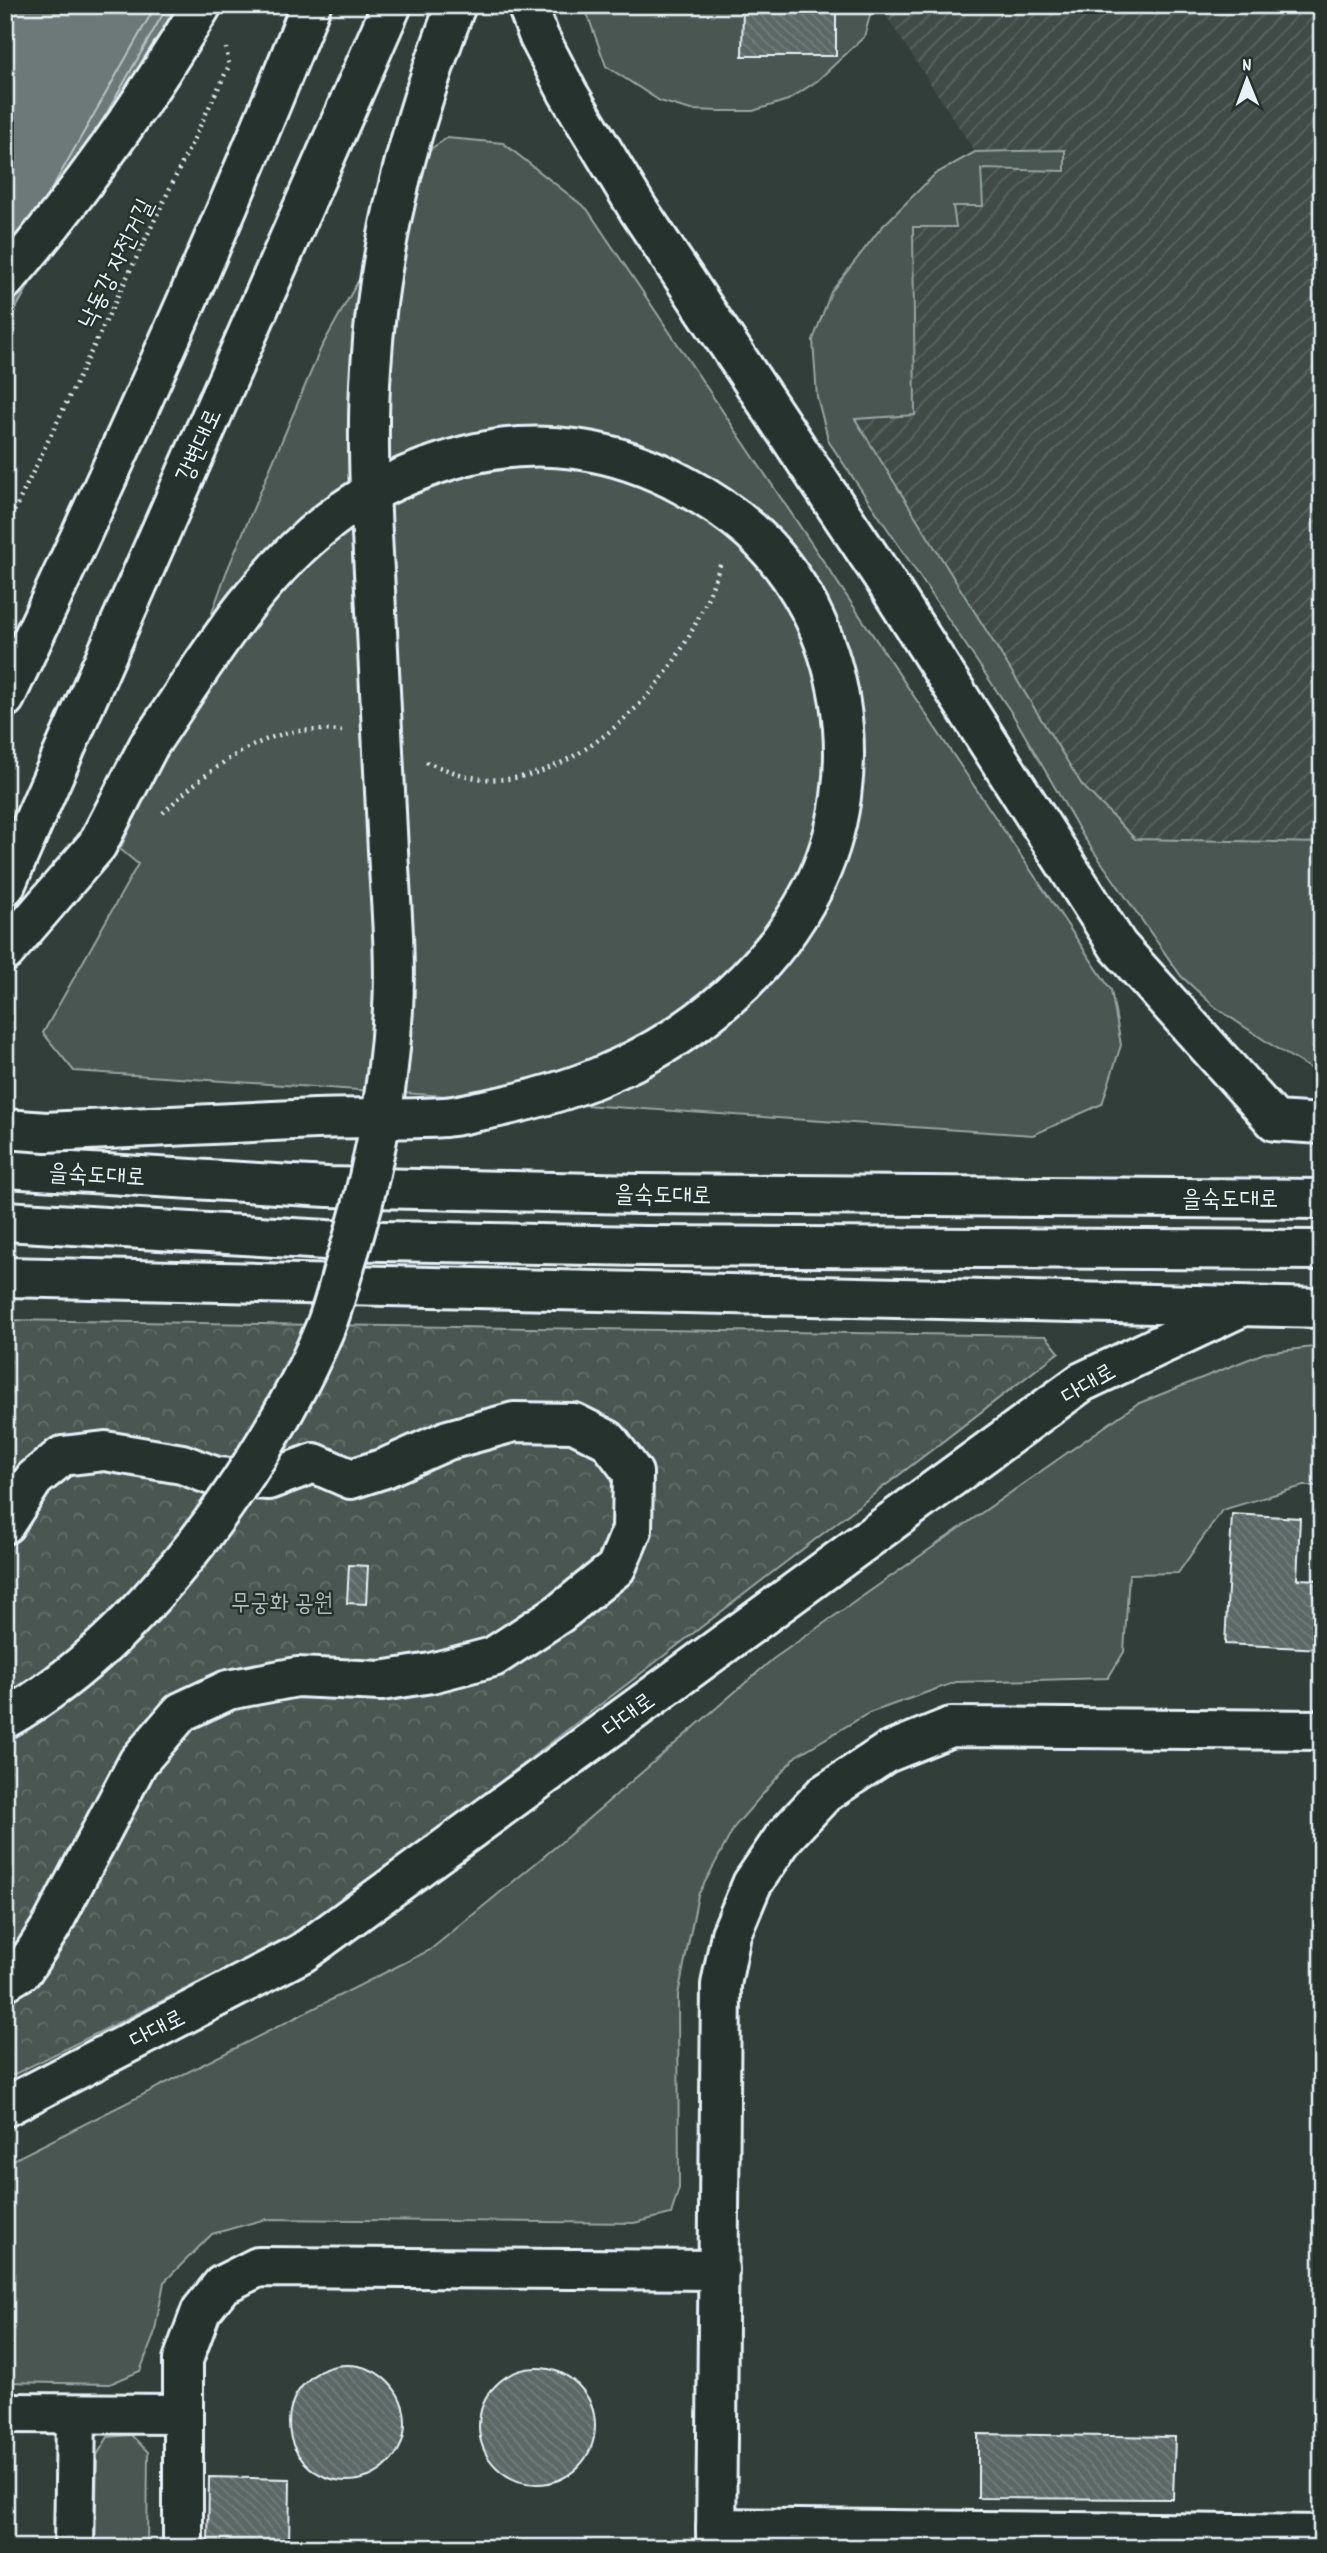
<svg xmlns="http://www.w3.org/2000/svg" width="1327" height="2553" font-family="Dekko,'Poor Story',sans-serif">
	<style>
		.industrial { fill: url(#industrial-furrows) }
		.green { fill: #495651; stroke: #98a4a4; stroke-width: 2 }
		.park { fill: url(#park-crowns); stroke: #98a4a4; stroke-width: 2 }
		.water { fill: #6d7978; stroke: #9ea9ab; stroke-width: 2 }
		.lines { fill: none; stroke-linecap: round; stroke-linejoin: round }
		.shore { stroke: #b7c1c5; stroke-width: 2 }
		.building { fill: url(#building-back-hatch); stroke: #e8f1f8; stroke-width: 2 }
		.minor-casing { stroke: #e8f1f8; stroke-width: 44 }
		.major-casing { stroke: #e8f1f8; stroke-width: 44 }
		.highway-casing { stroke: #e8f1f8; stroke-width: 44 }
		.path { stroke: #e8f1f8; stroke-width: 4.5; stroke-dasharray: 2 5; stroke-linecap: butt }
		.minor { stroke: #26332d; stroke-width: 38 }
		.major { stroke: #26332d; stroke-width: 38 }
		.highway { stroke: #26332d; stroke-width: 38 }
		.major-bridge-casing { stroke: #e8f1f8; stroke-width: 44; stroke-linecap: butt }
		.highway-bridge-casing { stroke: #e8f1f8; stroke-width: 44; stroke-linecap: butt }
		.major-bridge { stroke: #26332d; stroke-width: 38 }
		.highway-bridge { stroke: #26332d; stroke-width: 38 }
		.labels { text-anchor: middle; stroke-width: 5; stroke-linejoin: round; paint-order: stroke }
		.street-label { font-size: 24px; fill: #e8f1f8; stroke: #26332d }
		.park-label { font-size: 24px; fill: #b0bbbe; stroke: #26332d }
	</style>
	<defs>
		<pattern id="industrial-furrows" width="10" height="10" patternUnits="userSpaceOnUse" patternTransform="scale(1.75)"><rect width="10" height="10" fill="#3f4b46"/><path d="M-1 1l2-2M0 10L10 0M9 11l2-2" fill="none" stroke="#5b6561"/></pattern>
		<pattern id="park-crowns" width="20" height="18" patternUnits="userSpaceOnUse" patternTransform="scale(1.75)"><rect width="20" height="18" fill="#495651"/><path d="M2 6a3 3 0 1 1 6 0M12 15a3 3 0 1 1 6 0" fill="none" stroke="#636f6b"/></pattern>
		<pattern id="building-back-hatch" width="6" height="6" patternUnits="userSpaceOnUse" patternTransform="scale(1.75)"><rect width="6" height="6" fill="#5c6865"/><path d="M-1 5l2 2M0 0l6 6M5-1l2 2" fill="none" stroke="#737e7c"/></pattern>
	</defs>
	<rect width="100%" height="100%" fill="#323e39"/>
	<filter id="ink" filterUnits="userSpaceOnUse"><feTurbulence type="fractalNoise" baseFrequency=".0143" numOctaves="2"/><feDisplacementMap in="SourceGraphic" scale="14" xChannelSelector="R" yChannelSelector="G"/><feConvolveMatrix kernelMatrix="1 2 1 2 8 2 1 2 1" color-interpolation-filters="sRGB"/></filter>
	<g filter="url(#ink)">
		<!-- industrial -->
		<path class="industrial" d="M879 5H1322V843L1135 839 1082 785 854 418 915 415 913 227 975 152Z"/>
		<!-- green -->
		<g class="green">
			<path d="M584 5H873L864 37 817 81 788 100 753 111H722L691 110 660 101 606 66Z"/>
			<path d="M447 138 503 143 587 209 1111 990 1121 1045 1102 1104 1033 1135 74 1071 43 1033 138 864 120 849 154 777 226 573 321 348 432 148Z"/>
			<path d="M1065 150V171L981 169 983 206H953L956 227H913L915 415 855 419 1082 785 1135 839 1322 843V1075L1279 1050 1215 1007 1181 976 1083 836 1013 715 829 442 817 397 813 340 831 292 881 228 935 174 975 152Z"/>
			<path d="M1322 1346V1486H1303L1222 1510 1178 1573 1129 1574 1124 1652 1108 1678 956 1682 869 1713 796 1756 735 1826 698 1895 678 1995 679 2188 671 2214 634 2223 266 2219 212 2234 164 2282 154 2335 140 2371 110 2384 5 2382V2164L430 1950 559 1844 773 1659 1137 1404 1264 1353Z"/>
			<path d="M131 2435 148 2452 147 2548H95L97 2455 108 2437Z"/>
		</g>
		<!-- park -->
		<path class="park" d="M5 1320 1046 1336 1059 1352 345 1901 274 1945 5 2079Z"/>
		<!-- water -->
		<path class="water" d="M5 5H186L5 328Z"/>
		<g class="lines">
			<!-- shore -->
			<g class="shore">
				<path d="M104 118 168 5"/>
				<path d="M51 190 156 5"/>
			</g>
		</g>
		<!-- building -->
		<g class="building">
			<path d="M743 5H836V56H742Z"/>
			<path d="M1232 1514 1300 1518 1297 1579 1322 1580V1649L1225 1644Z"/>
			<path d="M349 1565 368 1566 366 1604 347 1603Z"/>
			<circle cx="347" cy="2423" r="58"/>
			<circle cx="537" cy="2426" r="58"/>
			<path d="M978 2434 1175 2437 1173 2499 978 2498Z"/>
			<path d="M209 2477 290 2479 289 2548H208Z"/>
		</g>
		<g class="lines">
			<defs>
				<g id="minor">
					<path d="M5 1524 34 1479 62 1456 105 1451 182 1464 216 1477 268 1480 314 1463 351 1479 385 1468 448 1440 514 1422 574 1423 608 1440 633 1473 632 1530 616 1568 560 1613 493 1657 431 1673 381 1681 297 1677 228 1690 181 1712 138 1762 51 1927 23 1970 5 1981"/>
					<path d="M5 2413 183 2414"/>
					<path d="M716 2528 1322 2535"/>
					<path d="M74 2548 76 2414"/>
					<path d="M183 2548V2360L201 2311 222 2285 258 2267 719 2270"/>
					<path d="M716 2548 721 1985 731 1934 752 1884 784 1837 824 1794 886 1753 951 1727 1322 1730"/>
				</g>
				<g id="major">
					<path d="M527 5 539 37 568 93 638 209 881 574 1118 946 1275 1121 1322 1124"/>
					<path d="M5 698C112 470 218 240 311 5"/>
					<path d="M5 886 392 5"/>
					<path d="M5 1277 1322 1308"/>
					<path d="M5 2107 302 1953 1082 1382 1241 1307"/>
				</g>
				<g id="highway">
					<path d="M5 280C79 195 144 102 202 5"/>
					<path d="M5 952 97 845 149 745"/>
					<path d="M5 1168 328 1187 639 1194 1322 1199"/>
					<path d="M5 1221 327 1240 644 1246 1322 1250"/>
				</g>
			</defs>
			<!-- minor casing -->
			<use href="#minor" class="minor-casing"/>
			<!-- major casing -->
			<use href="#major" class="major-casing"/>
			<!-- highway casing -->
			<use href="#highway" class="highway-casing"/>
			<!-- path -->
			<g class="path">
				<path d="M5 530 229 66 226 48"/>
				<path d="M426 762C442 768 459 775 477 778 551 791 634 721 672 664 693 633 710 596 721 562"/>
				<path d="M163 813C196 780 241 744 287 733 305 729 324 730 342 731"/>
			</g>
			<!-- minor -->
			<use href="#minor" class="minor"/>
			<!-- major -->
			<use href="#major" class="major"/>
			<!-- highway -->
			<use href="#highway" class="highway"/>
			<defs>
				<path id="major-bridge" d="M5 1719C92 1670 167 1586 224 1506 263 1450 299 1391 325 1328 332 1311 337 1292 342 1274 370 1189 388 1100 393 1009 396 957 391 903 388 851 384 764 379 677 375 590 371 516 366 441 371 367 379 239 411 123 456 5"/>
				<path id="highway-bridge" d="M5 1129 46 1132C135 1128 225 1124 315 1119 358 1117 402 1120 445 1117 458 1116 471 1112 484 1110 530 1101 575 1089 617 1069 698 1032 771 970 812 890 871 775 847 619 751 531 731 513 709 499 685 486 617 448 540 436 464 456 417 469 368 490 330 520 252 580 203 666 149 745"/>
			</defs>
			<!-- major-bridge casing -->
			<use href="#major-bridge" class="major-bridge-casing"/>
			<!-- highway-bridge casing -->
			<use href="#highway-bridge" class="highway-bridge-casing"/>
			<!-- major-bridge -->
			<use href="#major-bridge" class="major-bridge"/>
			<!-- highway-bridge -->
			<use href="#highway-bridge" class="highway-bridge"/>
		</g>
	</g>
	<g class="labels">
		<!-- street labels -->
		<g class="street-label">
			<text transform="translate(115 263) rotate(-64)" y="8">낙동강 자전거길</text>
			<text transform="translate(198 445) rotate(-66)" y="8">강변대로</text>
			<text transform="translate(97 1174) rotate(3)" y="8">을숙도대로</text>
			<text transform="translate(663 1194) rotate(1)" y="8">을숙도대로</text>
			<text x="1230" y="1206">을숙도대로</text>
			<text transform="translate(1088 1383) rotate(-30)" y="8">다대로</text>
			<text transform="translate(628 1714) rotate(-36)" y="8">다대로</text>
			<text transform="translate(157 2028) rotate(-27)" y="8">다대로</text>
		</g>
		<!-- park labels -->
		<g class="park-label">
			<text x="282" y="1610">무궁화 공원</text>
		</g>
	</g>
	<!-- margin -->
	<rect width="1327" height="2553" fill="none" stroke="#26332d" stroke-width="28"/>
	<rect x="14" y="14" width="1299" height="2525" fill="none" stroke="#e8f1f8" stroke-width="2.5" filter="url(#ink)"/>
	<!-- north arrow -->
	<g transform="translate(1247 80) rotate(359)" stroke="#26332d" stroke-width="5" paint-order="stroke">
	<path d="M0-5L12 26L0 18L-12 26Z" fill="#e8f1f8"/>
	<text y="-10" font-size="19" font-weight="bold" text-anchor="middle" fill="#e8f1f8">N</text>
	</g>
</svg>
